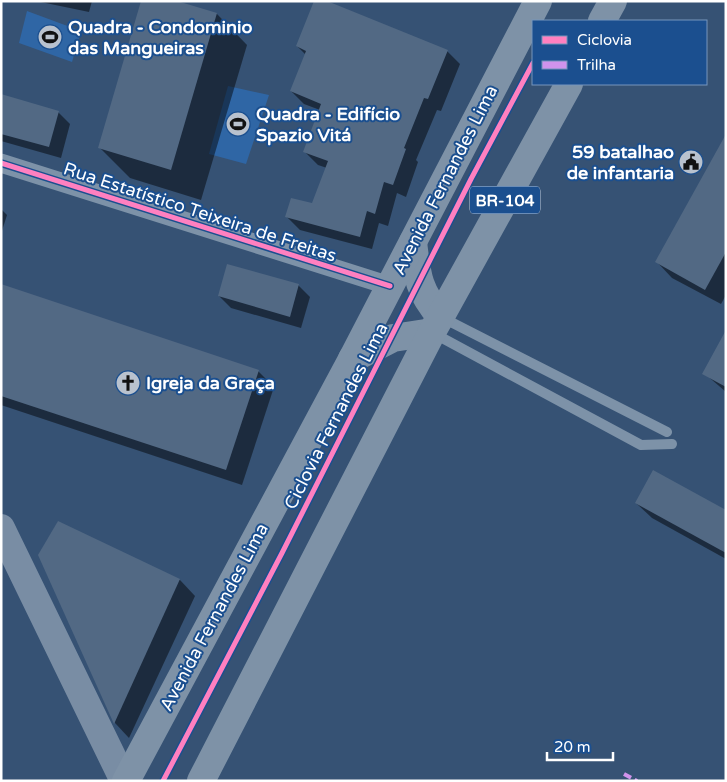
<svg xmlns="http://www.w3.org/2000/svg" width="727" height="782" font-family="'Varela Round',sans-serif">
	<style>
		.green { fill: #2f66a5 }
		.shadow { fill: #0007 }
		.building { fill: #526984 }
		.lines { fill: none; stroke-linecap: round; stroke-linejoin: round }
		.lane { stroke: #7d92a8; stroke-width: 10 }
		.street { stroke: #7d92a8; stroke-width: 19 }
		.secondary { stroke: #798da4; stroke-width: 28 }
		.highway { stroke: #7e92a7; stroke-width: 28 }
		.quiet { stroke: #d193ec; stroke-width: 4; stroke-dasharray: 8 4; stroke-linecap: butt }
		.cycleway-casing { stroke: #1b4f8f; stroke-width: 8 }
		.cycleway { stroke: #ff80c0; stroke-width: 5 }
		.labels { text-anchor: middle; stroke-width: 4; stroke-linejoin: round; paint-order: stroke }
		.shield { fill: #1b4f8f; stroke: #bbcadd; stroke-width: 1 }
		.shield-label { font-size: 16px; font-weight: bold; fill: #fff }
		.poi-label { font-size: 18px; font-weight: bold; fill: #fff; stroke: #1b4f8f; text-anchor: start }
		.street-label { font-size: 18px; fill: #fff; stroke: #1b4f8f }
	</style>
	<rect width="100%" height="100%" fill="#365274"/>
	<!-- green -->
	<g class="green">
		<path d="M27 11 81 31 72 62 19 43Z"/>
		<path d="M228 86 269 95 246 164 209 154Z"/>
	</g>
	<!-- shadow -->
	<g class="shadow">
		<path d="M36 1H92L89 12Z"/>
		<path d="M172 1 217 14 247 45 201 200 130 178 100 148Z"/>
		<path d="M297 46 447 51 460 64 441 111 437 110 416 160 418 162 406 197 397 193 388 226 379 223 372 249 300 230 287 217 312 205 327 168 318 165 305 152 320 110 304 104 291 91 306 55Z"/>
		<path d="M1 95 58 112 70 124 61 158 1 141Z"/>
		<path d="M726 137V295L721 304 672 278 657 262Z"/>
		<path d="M1 209 7 215 1 234Z"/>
		<path d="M298 285 310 297 301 328 231 308 219 296Z"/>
		<path d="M1 286 258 371 274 387 242 485 1 405Z"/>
		<path d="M726 341V392L704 373Z"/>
		<path d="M636 503 726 511V559L652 518Z"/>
		<path d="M58 522 180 580 195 596 129 738 115 723 40 555Z"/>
	</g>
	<!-- building -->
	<g class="building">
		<path d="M141 1H177L217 13 171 170 98 148Z"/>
		<path d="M314 1H327L448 50 428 99 424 98 404 148 406 149 393 185 384 182 375 214 367 211 360 237 285 217 291 198 312 203 328 161 303 152 321 104 290 91 306 51 296 46Z"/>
		<path d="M1 94 59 111 49 147 1 134Z"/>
		<path d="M726 134V252L705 290 655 262Z"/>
		<path d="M227 264 299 284 290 317 218 296Z"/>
		<path d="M1 284 259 370 226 470 1 396Z"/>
		<path d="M726 330V387L702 374Z"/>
		<path d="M653 470 726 510V553L635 503Z"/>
		<path d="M58 521 180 579 114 724 38 555Z"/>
	</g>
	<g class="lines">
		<!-- lane -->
		<g class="lane">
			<path d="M443 318 667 432"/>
			<path d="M433 333 641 445 672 444"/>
		</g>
		<!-- street -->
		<path class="street" d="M1 163 390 286"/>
		<!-- secondary -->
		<path class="secondary" d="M1 528 124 781"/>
		<!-- highway -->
		<g class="highway">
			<path d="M602 21 613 1"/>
			<path d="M413 242C417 275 418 291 441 317"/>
			<path d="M352 359 393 338 432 332"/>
			<path d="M126 781 352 359 538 1"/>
			<path d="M201 781 432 332 569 84"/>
		</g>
		<!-- quiet -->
		<path class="quiet" d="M624 774 637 781"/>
		<defs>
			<g id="cycleway">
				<path d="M1 163 390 286"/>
				<path d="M163 781 282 553 471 179 533 63"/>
			</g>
		</defs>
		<!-- cycleway casing -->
		<use href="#cycleway" class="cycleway-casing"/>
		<!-- cycleway -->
		<use href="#cycleway" class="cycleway"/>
	</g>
	<!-- icons -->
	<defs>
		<symbol id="stadium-disc" viewBox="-11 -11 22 22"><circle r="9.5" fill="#b9c2ce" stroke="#1b4f8f"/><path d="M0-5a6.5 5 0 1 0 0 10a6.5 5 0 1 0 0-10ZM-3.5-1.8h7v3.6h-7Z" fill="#111"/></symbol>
		<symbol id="civic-disc" viewBox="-11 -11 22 22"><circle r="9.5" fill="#b9c2ce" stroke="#1b4f8f"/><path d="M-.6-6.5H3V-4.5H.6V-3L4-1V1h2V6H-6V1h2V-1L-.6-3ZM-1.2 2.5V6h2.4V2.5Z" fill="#111"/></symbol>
		<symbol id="church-disc" viewBox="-11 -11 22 22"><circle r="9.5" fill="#b9c2ce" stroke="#1b4f8f"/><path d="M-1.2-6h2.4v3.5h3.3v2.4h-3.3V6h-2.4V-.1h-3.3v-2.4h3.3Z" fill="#111"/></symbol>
	</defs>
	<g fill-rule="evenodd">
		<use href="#stadium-disc" x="36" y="23" width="28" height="28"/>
		<use href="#stadium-disc" x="224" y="110" width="28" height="28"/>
		<use href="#civic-disc" x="677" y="148" width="28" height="28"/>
		<use href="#church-disc" x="114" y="369" width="28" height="28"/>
	</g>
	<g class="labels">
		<!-- shield labels -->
		<rect class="shield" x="470" y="186.5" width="70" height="27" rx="4"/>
		<g class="shield-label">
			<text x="505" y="206">BR-104</text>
		</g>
		<!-- poi labels -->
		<g class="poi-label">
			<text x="68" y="33">Quadra - Condominio<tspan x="68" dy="21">das Mangueiras</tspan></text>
			<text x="256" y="120">Quadra - Edifício<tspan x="256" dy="21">Spazio Vitá</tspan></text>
			<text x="674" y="158" text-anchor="end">59 batalhao<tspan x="674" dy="21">de infantaria</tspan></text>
			<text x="146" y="389">Igreja da Graça</text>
		</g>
		<!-- street labels -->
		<g class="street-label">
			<text transform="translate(445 180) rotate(-63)" y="6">Avenida Fernandes Lima</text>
			<text transform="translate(200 212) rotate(18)" y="6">Rua Estatístico Teixeira de Freitas</text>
			<text transform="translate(336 416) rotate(-63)" y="6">Ciclovia Fernandes Lima</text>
			<text transform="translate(214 617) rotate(-62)" y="6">Avenida Fernandes Lima</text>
		</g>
	</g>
	<!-- border -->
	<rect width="727" height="782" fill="none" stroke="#ffffff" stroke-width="5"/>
	<!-- legend -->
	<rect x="532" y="20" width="175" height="65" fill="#1b4f8f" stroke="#7695bc"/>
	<rect x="542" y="36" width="25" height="8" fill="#ff80c0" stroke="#7695bc"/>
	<text x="577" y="45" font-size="15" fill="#ffffff">Ciclovia</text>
	<rect x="542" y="61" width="25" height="8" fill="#d193ec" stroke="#7695bc"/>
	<text x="577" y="70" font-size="15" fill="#ffffff">Trilha</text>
	<!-- scale -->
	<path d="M547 752v8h66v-8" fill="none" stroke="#ffffff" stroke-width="2.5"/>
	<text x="554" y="752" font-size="15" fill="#ffffff" stroke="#1b4f8f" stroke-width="4" paint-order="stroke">20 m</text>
</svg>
